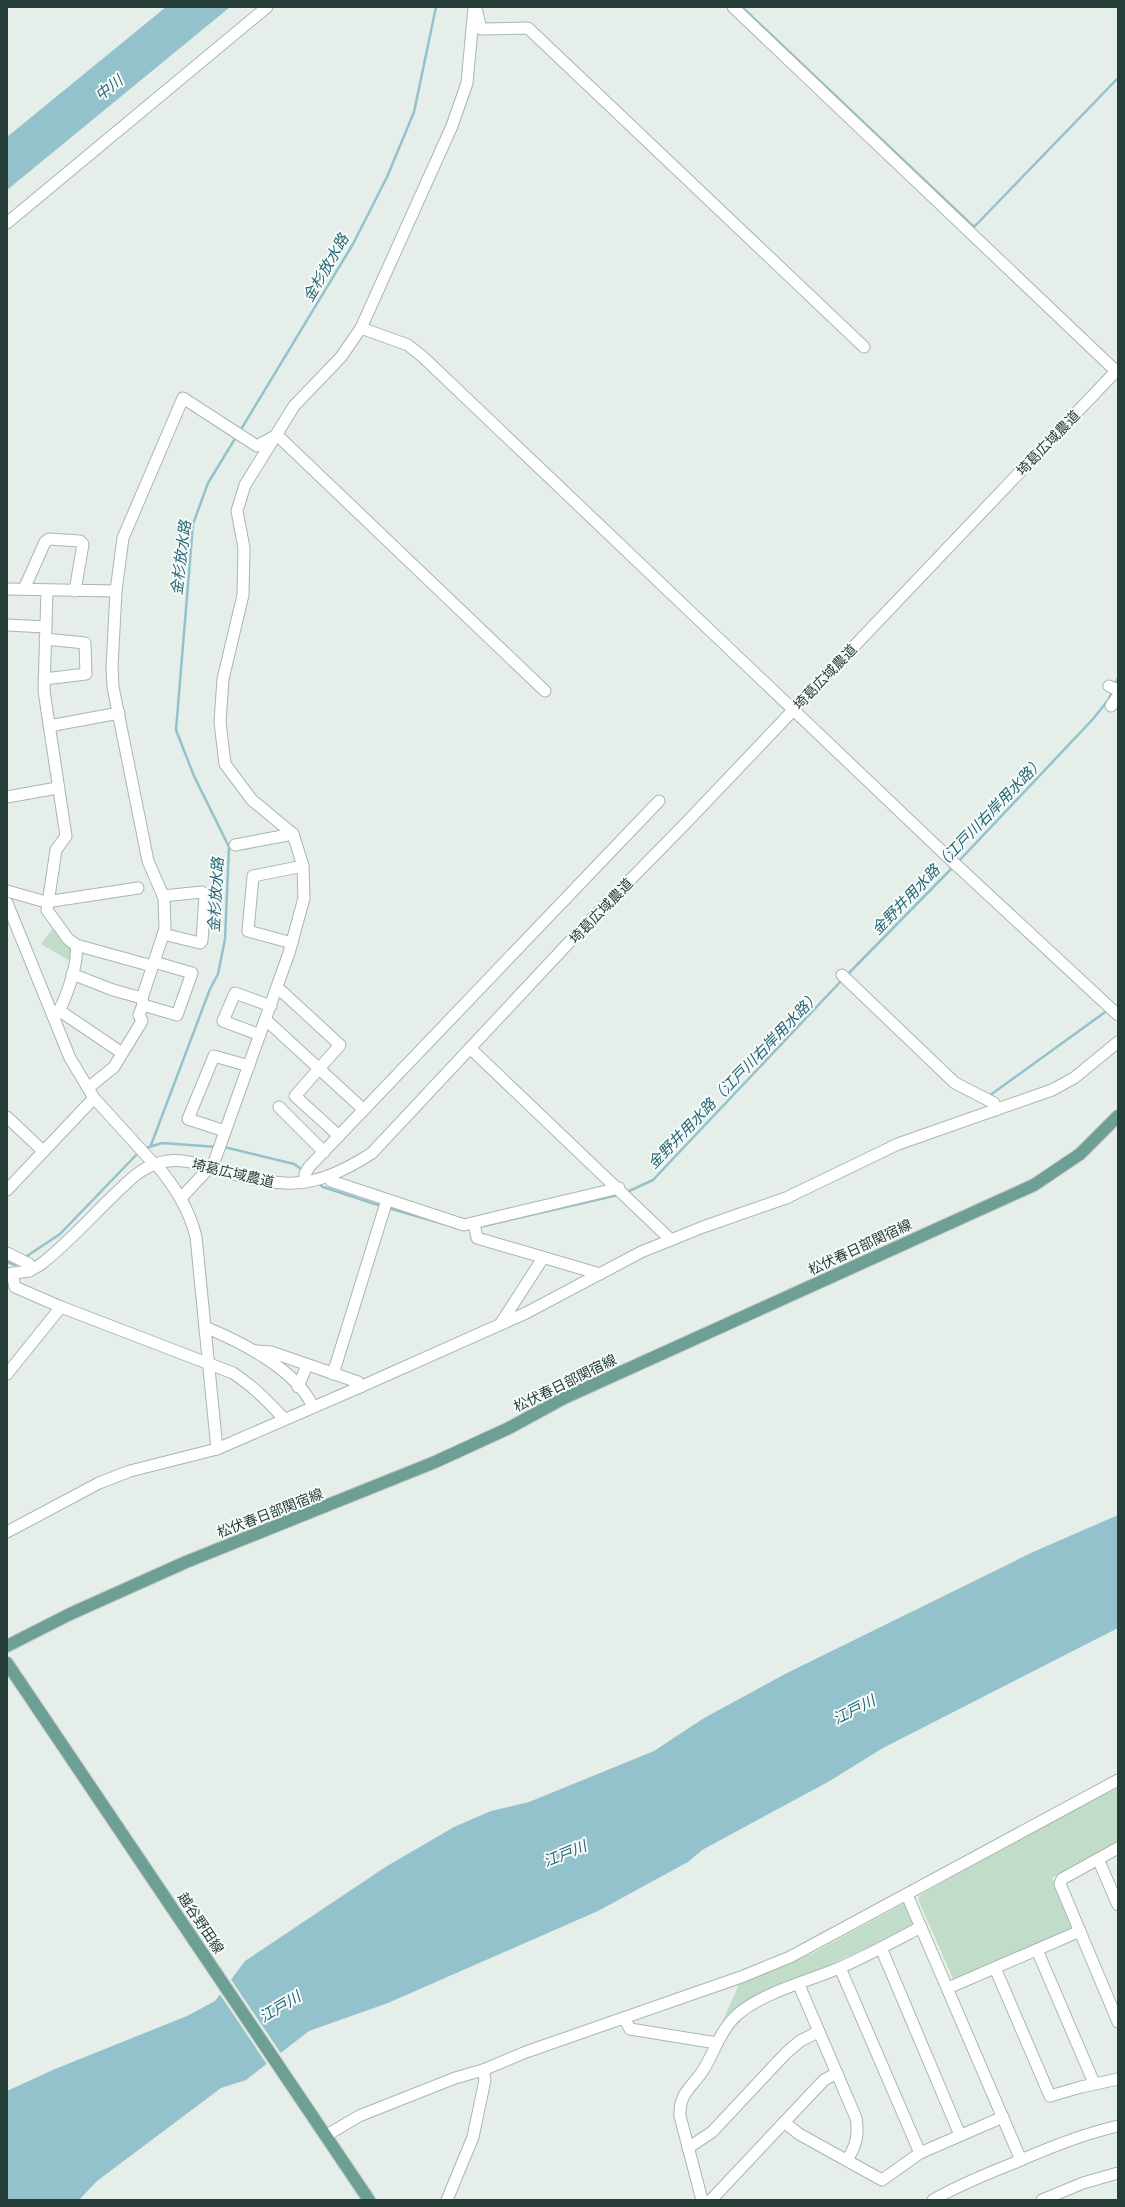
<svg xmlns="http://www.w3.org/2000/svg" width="1125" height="2207" font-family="'Fira Sans','Noto Sans JP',sans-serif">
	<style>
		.green { fill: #c1ddc9 }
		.water { fill: #93c2cd }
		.pier { fill: #e6eeea }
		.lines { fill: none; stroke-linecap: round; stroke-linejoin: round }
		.stream { stroke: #93c2cd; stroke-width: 2.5 }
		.minor-casing { stroke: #a9b6b1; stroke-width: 13 }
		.major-casing { stroke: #c2c9c8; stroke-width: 14 }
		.minor { stroke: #fff; stroke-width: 11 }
		.major { stroke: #6e9f94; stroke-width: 12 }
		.labels { text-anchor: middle; stroke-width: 4; stroke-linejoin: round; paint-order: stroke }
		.street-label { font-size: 14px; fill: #263e39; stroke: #f6faf8 }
		.water-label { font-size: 15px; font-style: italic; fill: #256676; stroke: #f6faf8 }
	</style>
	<rect width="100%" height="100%" fill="#e6eeea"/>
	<!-- green -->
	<g class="green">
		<path d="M54 927 71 947 72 962 41 944Z"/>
		<path d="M1118 1788V1843L1052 1878 1073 1927 1071 1932 956 1981 953 1979 918 1899 920 1895 1018 1839Z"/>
		<path d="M903 1904 907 1905 915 1923 913 1927 749 2001 718 2032 739 1984 813 1953Z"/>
	</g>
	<!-- water -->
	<g class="water">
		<path d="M166 7H230L7 190V137Z"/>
		<path d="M1118 1515V1628L883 1748 828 1782 702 1850 688 1862 598 1911 388 2003 309 2031 246 2080 221 2088 97 2181 79 2200H7V2091L55 2069 187 2016 215 2001 245 1961 387 1866 454 1827 491 1811 529 1802 654 1751 704 1718 787 1673 1033 1552Z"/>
	</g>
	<!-- pier -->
	<path class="pier" d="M230 1978 282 2055 268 2066 219 1993Z"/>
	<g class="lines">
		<!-- stream -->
		<g class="stream">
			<path d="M742 7 974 227 1118 78"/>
			<path d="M240 431 353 244 387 177 414 112 436 7"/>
			<path d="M1115 685 1118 678"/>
			<path d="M958 862 1093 719 1109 699 1112 691"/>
			<path d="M847 975 953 867"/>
			<path d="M989 1096 1108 1010"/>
			<path d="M151 1145 210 989 218 974 225 939 229 847 194 776 176 730 193 524 208 483 236 437"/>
			<path d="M224 1147 294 1164 304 1171"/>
			<path d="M143 1149 162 1143 217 1147"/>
			<path d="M317 1182 323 1187 381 1206"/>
			<path d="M627 1192 653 1180 842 980"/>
			<path d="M388 1208 458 1228"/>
			<path d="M479 1227 618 1195"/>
			<path d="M24 1258 60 1234 139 1152"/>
			<path d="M7 1262 15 1265 19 1262"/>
		</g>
		<defs>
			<g id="minor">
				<path d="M733 7 1118 373"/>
				<path d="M477 12 481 29 528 28 864 347"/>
				<path d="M7 223 267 7"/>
				<path d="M361 328 408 345 423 357 951 860 1118 1015"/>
				<path d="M277 435 545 691"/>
				<path d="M7 589 116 591"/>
				<path d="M24 589 45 542 49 539 80 541 83 544 75 591"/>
				<path d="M47 590 44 691 66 836 56 850 47 910 68 939 76 945C79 963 65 1003 55 1017"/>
				<path d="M7 625 46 627"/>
				<path d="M44 679 86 674 85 643 45 639"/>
				<path d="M1109 686 1118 690"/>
				<path d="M1111 706 1118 696"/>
				<path d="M49 726 119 713"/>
				<path d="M7 797 57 788"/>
				<path d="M235 845 293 834"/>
				<path d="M7 891 46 902 138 888"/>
				<path d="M163 896 202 892 205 895 202 941 200 943 163 934"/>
				<path d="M7 903 70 1058 94 1098 154 1164"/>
				<path d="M292 943 248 931 253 876 303 866"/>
				<path d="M76 945 152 966"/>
				<path d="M72 974 113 990 142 998"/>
				<path d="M842 975 955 1083 994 1103 996 1110"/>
				<path d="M277 987 340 1045 295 1096 339 1136"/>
				<path d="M143 1005 177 1015 192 973 154 962"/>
				<path d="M60 1011 122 1053"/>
				<path d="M266 1020 364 1110"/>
				<path d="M260 1035 223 1021 235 993 271 1006"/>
				<path d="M470 1048 671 1240"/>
				<path d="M88 1088 114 1067 142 1021 139 1015 143 1005 142 998 165 929 164 898 148 861 113 687 112 667 116 591 123 538 183 398 257 446 275 436"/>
				<path d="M279 1107 324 1152"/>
				<path d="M7 1117 43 1151"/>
				<path d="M225 1131 188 1119 214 1056 249 1066"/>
				<path d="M156 1164C174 1186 189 1208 196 1237L217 1449"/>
				<path d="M212 1168 289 953 304 898 303 866 293 834 252 800 225 764 220 722 223 679 243 595 244 548 237 511 245 485 294 406 341 357 361 328 452 126 467 83 474 7"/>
				<path d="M328 1176 331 1181 464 1225 619 1188"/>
				<path d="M305 1182V1174L309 1167 659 801"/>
				<path d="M7 1190 94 1098"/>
				<path d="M181 1198 210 1167"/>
				<path d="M474 1223 477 1238 600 1274"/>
				<path d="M7 1253 29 1264V1271"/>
				<path d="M7 1274 29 1271 40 1265C67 1244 90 1218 115 1194 127 1183 139 1169 156 1164 175 1157 193 1162 212 1168 281 1188 310 1193 372 1153L575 936 684 825 1118 369"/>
				<path d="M12 1274 15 1287 61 1307 233 1373C253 1386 268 1401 284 1419"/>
				<path d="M501 1323 543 1258"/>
				<path d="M205 1327C241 1342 297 1370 313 1407"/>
				<path d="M256 1351 271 1352 358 1382 360 1387"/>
				<path d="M7 1374 61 1307"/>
				<path d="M333 1374 387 1200"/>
				<path d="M298 1387 307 1365"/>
				<path d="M7 1532 99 1483 130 1471 217 1449 360 1387 526 1313 641 1252 703 1227 786 1198 898 1144 1052 1090 1074 1078 1118 1042"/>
				<path d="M1118 1848 1062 1879 1060 1884 1118 2022"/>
				<path d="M1098 1859 1118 1905"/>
				<path d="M907 1895 1021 2160"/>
				<path d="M881 1948 960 2135"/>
				<path d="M1037 1950 1094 2083"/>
				<path d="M840 1968 920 2153"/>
				<path d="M995 1968 1050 2096 1081 2087 1118 2079"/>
				<path d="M799 1985 856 2118C859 2135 856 2146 847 2160"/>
				<path d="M948 1988 1080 1931"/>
				<path d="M624 2018 630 2029 717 2043"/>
				<path d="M784 2122 799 2134 882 2180 920 2153 1003 2117"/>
				<path d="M327 2135 359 2116 455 2078 483 2070 526 2052 741 1977 790 1957 1118 1780"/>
				<path d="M688 2148 712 2132 786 2053 800 2041 818 2032"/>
				<path d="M447 2200 473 2137 485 2080 483 2070"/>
				<path d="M702 2200 680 2116C679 2094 690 2089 702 2072 714 2054 720 2030 737 2015 763 1992 807 1982 839 1968 867 1956 894 1941 921 1927"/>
				<path d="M711 2200 824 2080 837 2073"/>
				<path d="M933 2200C959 2185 986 2174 1014 2163 1048 2148 1082 2134 1118 2126"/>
				<path d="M1042 2200 1083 2183 1118 2173"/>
			</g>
			<g id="major">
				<path d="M7 1646 70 1614 186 1562 435 1462 509 1428 564 1398 1034 1185 1080 1154 1118 1116"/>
				<path d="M7 1663 369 2200"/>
			</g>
		</defs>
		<!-- minor casing -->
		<use href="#minor" class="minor-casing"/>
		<!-- major casing -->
		<use href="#major" class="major-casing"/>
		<!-- minor -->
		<use href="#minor" class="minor"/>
		<!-- major -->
		<use href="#major" class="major"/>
	</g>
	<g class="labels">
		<!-- street labels -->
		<g class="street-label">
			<text transform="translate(1048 443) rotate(-46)" y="5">埼葛広域農道</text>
			<text transform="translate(825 677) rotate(-46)" y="5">埼葛広域農道</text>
			<text transform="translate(601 911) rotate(-46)" y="5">埼葛広域農道</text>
			<text transform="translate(233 1173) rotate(13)" y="5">埼葛広域農道</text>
			<text transform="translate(860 1247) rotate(-25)" y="5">松伏春日部関宿線</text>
			<text transform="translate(565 1383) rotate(-26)" y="5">松伏春日部関宿線</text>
			<text transform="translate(270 1513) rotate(-21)" y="5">松伏春日部関宿線</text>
			<text transform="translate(201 1923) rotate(56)" y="5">越谷野田線</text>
		</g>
		<!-- water labels -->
		<g class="water-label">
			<text transform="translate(109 88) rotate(-38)" y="5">中川</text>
			<text transform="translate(326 268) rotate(-60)" y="5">金杉放水路</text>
			<text transform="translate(181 558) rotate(-83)" y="5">金杉放水路</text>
			<text transform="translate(958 846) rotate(-46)" y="5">金野井用水路（江戸川右岸用水路）</text>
			<text transform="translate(216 895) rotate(-87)" y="5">金杉放水路</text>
			<text transform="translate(734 1080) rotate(-46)" y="5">金野井用水路（江戸川右岸用水路）</text>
			<text transform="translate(854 1710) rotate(-27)" y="5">江戸川</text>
			<text transform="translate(565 1854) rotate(-22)" y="5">江戸川</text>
			<text transform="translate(280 2007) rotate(-31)" y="5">江戸川</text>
		</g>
	</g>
	<!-- border -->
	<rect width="1125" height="2207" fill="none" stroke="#263e39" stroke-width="16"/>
</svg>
